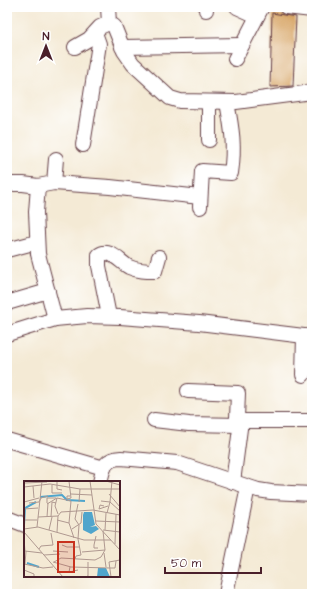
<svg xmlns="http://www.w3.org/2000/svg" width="319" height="601" font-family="'Architects Daughter',sans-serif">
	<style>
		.building { fill: #d6a260 }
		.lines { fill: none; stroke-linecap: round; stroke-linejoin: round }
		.street-casing { stroke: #643d44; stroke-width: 16 }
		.street { stroke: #fff; stroke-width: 14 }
		.inset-river { fill: none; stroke: #50a5cc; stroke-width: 2 }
		.inset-road { fill: none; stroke: #b09991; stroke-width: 1 }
		.view { fill: #c8321e; fill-opacity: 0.15; stroke: #c8321e; stroke-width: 2 }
		.inset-edge { fill: none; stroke: #4a1f2b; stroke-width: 2 }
	</style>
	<rect width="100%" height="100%" fill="#fff"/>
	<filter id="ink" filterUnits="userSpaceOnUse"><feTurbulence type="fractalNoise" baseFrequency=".025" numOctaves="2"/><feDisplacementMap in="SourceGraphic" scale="8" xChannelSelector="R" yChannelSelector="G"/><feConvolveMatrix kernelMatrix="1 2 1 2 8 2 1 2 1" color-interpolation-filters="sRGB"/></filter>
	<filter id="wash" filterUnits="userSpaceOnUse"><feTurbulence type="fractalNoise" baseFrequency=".012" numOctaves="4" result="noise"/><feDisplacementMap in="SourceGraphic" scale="16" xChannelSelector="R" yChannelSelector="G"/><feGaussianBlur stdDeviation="0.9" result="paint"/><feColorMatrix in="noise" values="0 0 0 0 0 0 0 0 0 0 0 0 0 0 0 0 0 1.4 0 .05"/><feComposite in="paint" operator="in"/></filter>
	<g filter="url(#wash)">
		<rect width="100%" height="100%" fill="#f4ead5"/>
		<g id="blocks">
			<!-- building -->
			<path class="building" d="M272 13 296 17 293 86 270 87Z"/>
		</g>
	</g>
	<g filter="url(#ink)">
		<use href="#blocks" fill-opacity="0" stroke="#643d44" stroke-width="1"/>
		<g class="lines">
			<defs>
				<g id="street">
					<path d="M108 7 109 23"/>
					<path d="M206 7V10"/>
					<path d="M237 7 257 16"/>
					<path d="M286 7 312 10"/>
					<path d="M75 47 89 39 100 27 109 23 114 26 124 51 133 64 170 98 180 101 236 102 312 92"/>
					<path d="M122 47 242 45"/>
					<path d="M235 59 262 7"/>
					<path d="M209 102V140"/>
					<path d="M83 145 99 44 95 33"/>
					<path d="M54 183 56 159"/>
					<path d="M7 184H23L38 186 54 183 110 187 200 197"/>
					<path d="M38 186 36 212 38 254 55 319"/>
					<path d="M200 207 202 171 231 173C235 146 232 129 227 102"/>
					<path d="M7 250 37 242"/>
					<path d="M7 303 48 291"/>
					<path d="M109 316 99 266V255C109 247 120 262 129 267 138 271 146 271 155 271L159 257"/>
					<path d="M7 334 55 319 87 316 120 317 199 323 312 337"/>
					<path d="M303 375 304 336"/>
					<path d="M188 391 238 393 237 418 241 421H311"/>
					<path d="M154 420 189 424 240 425"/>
					<path d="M7 440 104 468"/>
					<path d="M100 482C104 467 104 459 121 458L177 463 258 490 271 492 312 494"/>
					<path d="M233 482 241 421"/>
					<path d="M7 518 25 525"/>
					<path d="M226 594 248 487"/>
				</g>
			</defs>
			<!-- street casing -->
			<use href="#street" class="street-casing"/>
			<!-- street -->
			<use href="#street" class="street"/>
		</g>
	</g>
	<!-- overview -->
	<g transform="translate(24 481)">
		<rect width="96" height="96" fill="#f4ead5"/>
		<path d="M68 31 71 44 66 46 72 45 75 48 67 53 59 49V34L60 31ZM74 87H82L86 96H73Z" fill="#50a5cc"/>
		<path class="inset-river" d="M16 16 38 14 43 19 61 20M0 44 1 27 12 21M3 82 15 86"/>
		<path class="inset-road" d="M33 0V8L38 9M45 0 47 17 43 18V15H46M66 0 72 43 96 69M82 0 96 4M88 0 86 21 96 30M0 2 23 1M28 4V12H38M9 5 10 17M0 6 26 3 56 8H96M47 13 68 14M85 13 96 26M33 17 31 25 34 33M77 20 86 21 83 32M0 21 15 17M55 21 56 8M5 22 15 21 17 17 24 15M23 22V17H32M23 23 33 17 47 20 45 42 50 57M54 23 51 38 55 44 54 58M0 25V6M80 25 76 24 75 28 84 25M0 28 14 27M14 36 34 35 37 31 69 29 96 34M23 36 24 22M27 36 28 21 32 22M0 39H13M33 39 45 42M72 40 96 41M13 46 18 0M0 48 14 46 60 59H87M48 48 57 42 58 31M25 49 28 36M79 49 96 51M81 49 82 32M0 51 39 96M33 51 34 35M72 55 70 64V67H74M0 58 1 70 18 72M91 63 92 33M38 64 43 66H55M15 68 17 65 29 64 27 52M29 70 44 71M58 71 81 69M80 72 82 86M20 74 36 73M51 78 52 75 57 74 54 58M29 81 47 86 86 87H91L92 80M30 81 37 77 71 79 77 76 81 69 79 50M0 83 19 87 29 86M1 83 2 70M46 86 45 91 54 89M0 89 10 93V96M61 96 64 95V81M87 96 85 81 96 79"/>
		<path class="view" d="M34 61H50V91H34Z"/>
		<rect width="96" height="96" class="inset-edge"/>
	</g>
	<!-- margin -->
	<rect width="319" height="601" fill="none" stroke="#fff" stroke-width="24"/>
	<!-- north arrow -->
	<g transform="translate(46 46)" stroke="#ffffff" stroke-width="3" paint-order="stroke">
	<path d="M0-3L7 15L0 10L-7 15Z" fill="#4a1f2b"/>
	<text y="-6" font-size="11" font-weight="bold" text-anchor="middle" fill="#4a1f2b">N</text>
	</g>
	<!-- scale -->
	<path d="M165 567v6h96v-6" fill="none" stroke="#4a1f2b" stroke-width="2"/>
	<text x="171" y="567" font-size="12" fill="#4a1f2b" stroke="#ffffff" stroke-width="3" paint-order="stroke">50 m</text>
</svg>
